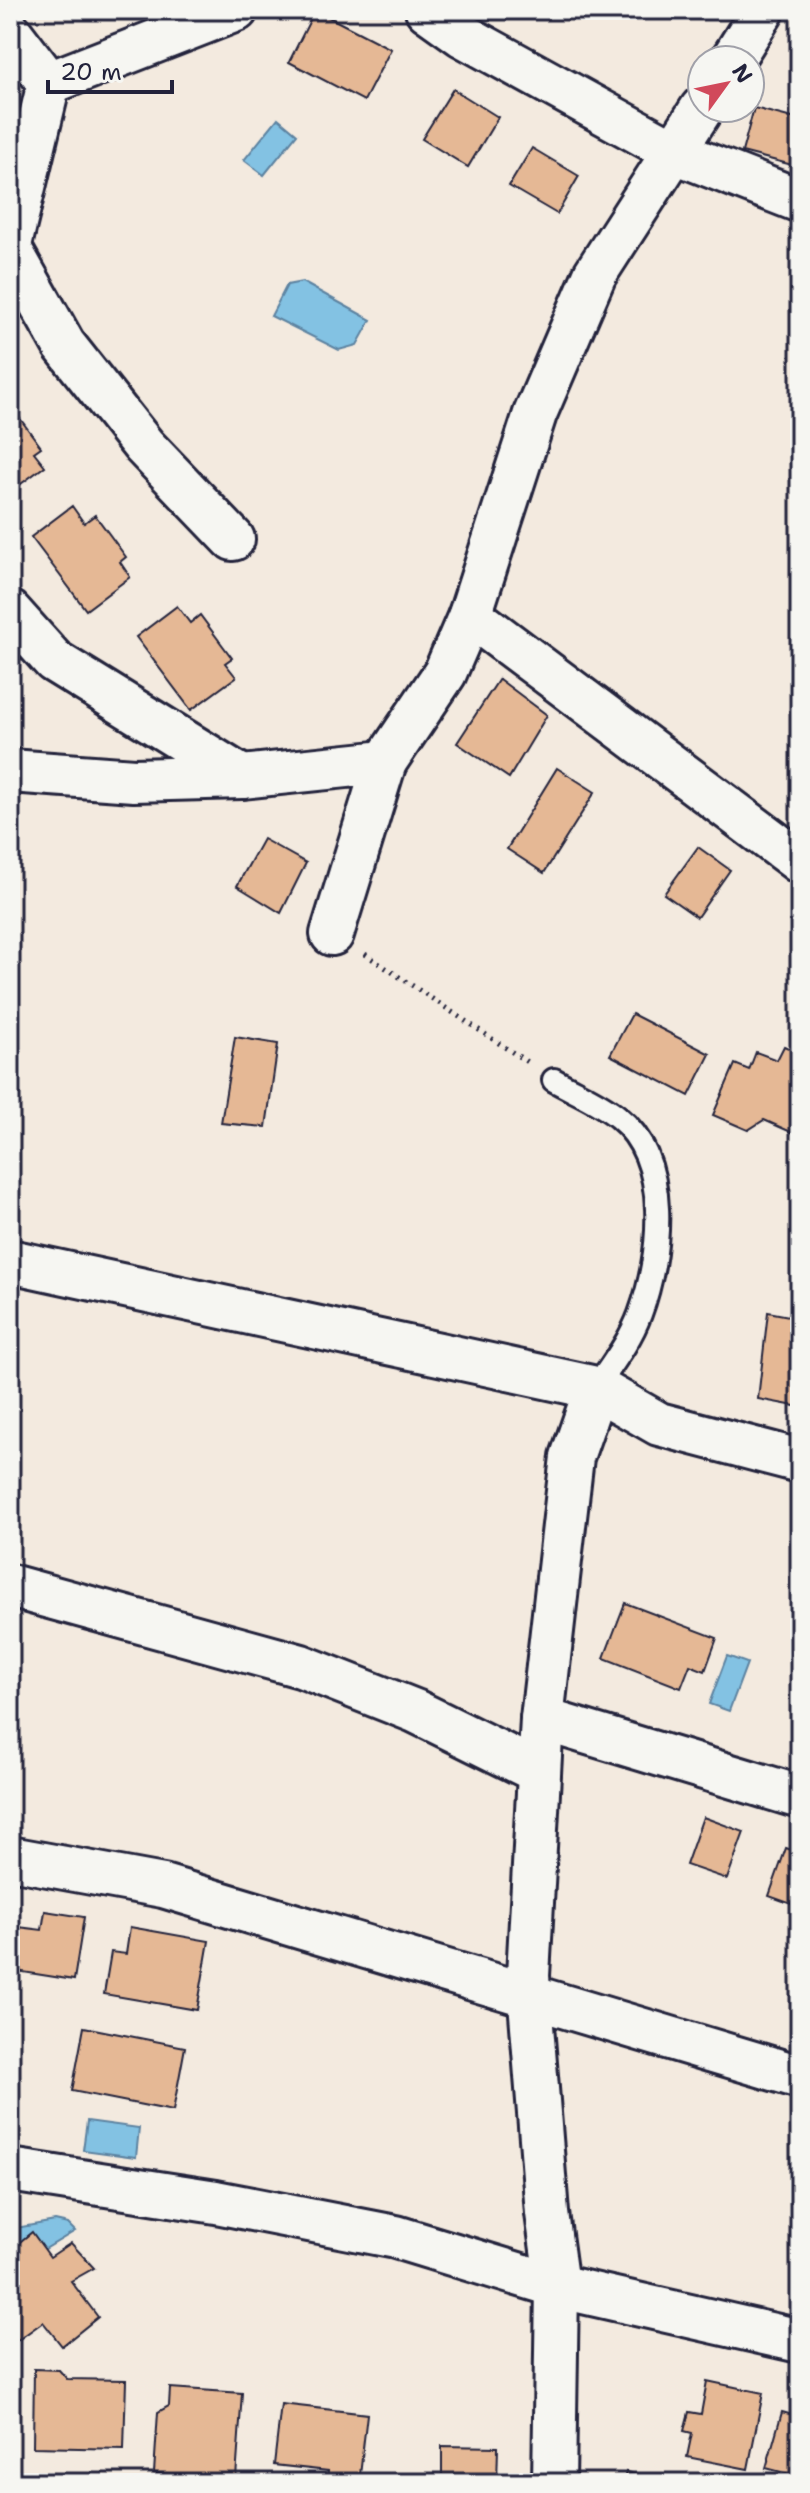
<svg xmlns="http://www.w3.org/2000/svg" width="810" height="2493" font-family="'Shantell Sans',sans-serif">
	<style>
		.water { fill: #83c2e3; stroke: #5c82a0; stroke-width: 2 }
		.building { fill: #e5b895; stroke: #22223b; stroke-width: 2 }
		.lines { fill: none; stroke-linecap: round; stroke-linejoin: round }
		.lane-casing { stroke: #22223b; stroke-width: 28 }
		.street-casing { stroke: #22223b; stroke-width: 48 }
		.path { stroke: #22223b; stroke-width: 5; stroke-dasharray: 2 6; stroke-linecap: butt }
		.lane { stroke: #f6f6f2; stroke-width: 22 }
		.street { stroke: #f6f6f2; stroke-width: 42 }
	</style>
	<rect width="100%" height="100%" fill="#f3eadf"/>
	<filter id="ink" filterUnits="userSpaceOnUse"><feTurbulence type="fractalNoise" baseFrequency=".0125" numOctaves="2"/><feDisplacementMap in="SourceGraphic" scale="16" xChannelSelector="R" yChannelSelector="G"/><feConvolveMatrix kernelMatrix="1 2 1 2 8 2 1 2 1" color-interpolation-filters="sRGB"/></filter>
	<g filter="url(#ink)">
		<!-- water -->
		<g class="water">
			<path d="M278 118 297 134 264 175 244 160Z"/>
			<path d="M302 282 371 320 357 345 339 350 271 316 287 285Z"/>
			<path d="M727 1656 747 1663 729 1711 709 1704Z"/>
			<path d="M87 2121 139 2128 136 2157 83 2150Z"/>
			<path d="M55 2221 68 2224 75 2231 10 2270V2229Z"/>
		</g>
		<!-- building -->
		<g class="building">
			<path d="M315 10 391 49 364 101 289 62Z"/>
			<path d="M453 89 498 117 468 167 422 139Z"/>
			<path d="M754 108 800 120V167L742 152Z"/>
			<path d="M532 148 579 176 557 214 509 186Z"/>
			<path d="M10 405 41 447 34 452 45 466 10 492Z"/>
			<path d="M72 506 84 523 95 515 126 557 120 562 130 577 86 610 31 537Z"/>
			<path d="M177 606 190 623 200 615 232 658 225 663 236 677 191 710 136 637Z"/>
			<path d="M499 679 547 715 509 778 457 743Z"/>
			<path d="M557 768 595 792 544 873 507 849Z"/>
			<path d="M263 839 306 863 281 913 237 886Z"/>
			<path d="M698 847 730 870 697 917 664 894Z"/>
			<path d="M632 1014 710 1054 689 1096 610 1055Z"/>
			<path d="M235 1037 278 1044 266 1127 221 1123Z"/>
			<path d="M784 1046 800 1053V1136L764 1120 748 1130 713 1115 735 1064 749 1070 756 1052 777 1060Z"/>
			<path d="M768 1312 800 1318V1407L758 1399Z"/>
			<path d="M625 1603 717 1638 705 1671 690 1665 681 1688 604 1658Z"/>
			<path d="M703 1817 744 1832 727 1879 686 1865Z"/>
			<path d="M786 1848 800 1853V1907L769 1896Z"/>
			<path d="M45 1911 84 1917 74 1980 10 1970V1926L42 1930Z"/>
			<path d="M130 1927 209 1941 197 2010 104 1994 111 1952 126 1954Z"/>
			<path d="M84 2027 185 2047 173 2111 72 2091Z"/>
			<path d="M32 2232 50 2257 71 2243 94 2268 71 2281 98 2317 62 2346 43 2322 18 2340 10 2329V2250Z"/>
			<path d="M34 2369 59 2370 67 2379 126 2380 124 2449 33 2447Z"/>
			<path d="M707 2381 763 2393 748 2469 687 2457 692 2433 684 2431 689 2412 701 2414Z"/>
			<path d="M170 2388 242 2393 236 2478 154 2473 158 2412 169 2406Z"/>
			<path d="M281 2404 367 2414 359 2483H327L328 2471 274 2465Z"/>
			<path d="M782 2412 800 2417V2477L766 2468Z"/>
			<path d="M442 2446 498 2447 497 2483H442Z"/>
			<path d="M626 2472 671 2483H623Z"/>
		</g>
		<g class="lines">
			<defs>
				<path id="lane" d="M554 1080C575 1092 600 1102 618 1117 672 1160 661 1257 640 1314 630 1341 612 1364 596 1388"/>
				<g id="street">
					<path d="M427 10 462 35 675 152 800 201"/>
					<path d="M10 32 49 83"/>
					<path d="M732 60 763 10"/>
					<path d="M10 245 49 83 236 10"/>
					<path d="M10 249 64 345 144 446 233 539"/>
					<path d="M10 612 54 661 242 777"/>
					<path d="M470 615 800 862"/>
					<path d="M385 762 445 673 470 615 535 414 595 274 702 108"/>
					<path d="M10 771 134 780 242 777 385 762 332 934"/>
					<path d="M10 1261 596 1388 659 1424 800 1461"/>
					<path d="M10 1586 301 1666 415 1711 539 1772"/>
					<path d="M542 1719 800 1797"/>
					<path d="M10 1858 163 1886 800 2077"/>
					<path d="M10 2170 216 2202 396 2237 557 2286 800 2341"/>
					<path d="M554 2483 557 2286 547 2213 528 1976 542 1719 562 1543 572 1457 596 1388"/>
				</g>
			</defs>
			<!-- lane casing -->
			<use href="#lane" class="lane-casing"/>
			<!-- street casing -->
			<use href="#street" class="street-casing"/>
			<!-- path -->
			<path class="path" d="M365 954 530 1064"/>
			<!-- lane -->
			<use href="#lane" class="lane"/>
			<!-- street -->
			<use href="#street" class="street"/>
		</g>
	</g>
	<!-- margin -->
	<rect width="810" height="2493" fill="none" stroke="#f6f6f2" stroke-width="40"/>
	<rect x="20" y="20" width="770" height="2453" fill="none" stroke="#22223b" stroke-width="3" filter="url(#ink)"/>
	<!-- north arrow -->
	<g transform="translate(726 84) rotate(57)"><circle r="38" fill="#f6f6f2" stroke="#a1a1a9" stroke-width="2"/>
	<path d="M0-6L14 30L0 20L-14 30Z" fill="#d1495b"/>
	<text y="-12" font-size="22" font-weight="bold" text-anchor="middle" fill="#22223b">N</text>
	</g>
	<!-- scale -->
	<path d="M48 80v12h124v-12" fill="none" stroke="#22223b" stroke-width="4"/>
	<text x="60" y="80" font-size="24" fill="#22223b" stroke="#f6f6f2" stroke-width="6" paint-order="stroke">20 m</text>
</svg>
